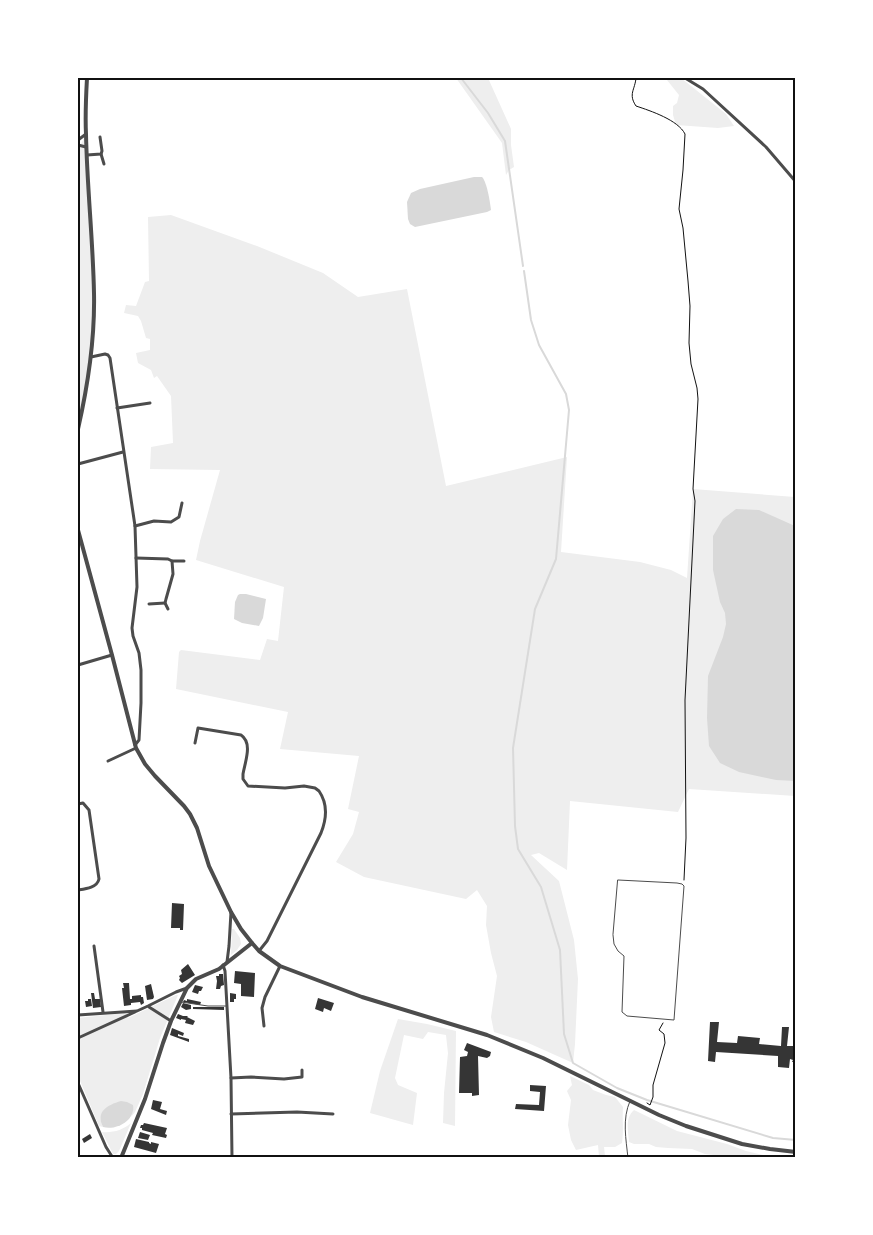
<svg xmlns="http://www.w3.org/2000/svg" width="873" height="1235" font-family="Signika,sans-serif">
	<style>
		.green { fill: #eee }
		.water { fill: #d9d9d9 }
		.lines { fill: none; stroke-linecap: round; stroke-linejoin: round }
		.stream { stroke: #d9d9d9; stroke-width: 2 }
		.building { fill: #353535 }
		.path { stroke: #111; stroke-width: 1 }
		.service { stroke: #4c4c4c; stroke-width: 1 }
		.minor { stroke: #4c4c4c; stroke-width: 3 }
		.tertiary { stroke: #4c4c4c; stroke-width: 4 }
		.neatline { fill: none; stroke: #111; stroke-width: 2 }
	</style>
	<rect width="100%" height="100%" fill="#fff"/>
	<!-- green -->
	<g class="green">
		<path d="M456 78H488L511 129V145L514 167 509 170 506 175 502 143Z"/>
		<path d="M659 78H681L726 114 734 126 718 128 676 125 673 115V106L677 103 679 95 667 80Z"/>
		<path d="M86 134 94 294 91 357 79 424 78 422V145L81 144Z"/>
		<path d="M171 215 257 246 323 273 358 297 407 289 446 486 567 457 561 552 640 562 671 570 687 578 693 489 795 497V796L689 789 678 812 570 801 567 870 539 853 531 855 559 881 574 940 578 979 575 1044 573 1063 526 1042 494 1032 491 1017 497 976 491 953 486 925 487 906 477 890 466 899 364 877 336 862 353 834 359 812 348 809 359 756 280 749 288 712 176 689 179 652 181 650 260 660 267 639 278 641 284 587 196 560 200 541 220 470 150 469 151 447 173 443 171 396 157 376 154 378 151 370 138 363 136 353 150 350V339L146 338 141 321 138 316 124 313 126 305 136 306 145 282 149 281 148 217Z"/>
		<path d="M232 929H234L240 938 241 944 237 950 231 955Z"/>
		<path d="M176 995H178L160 1038 143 1094 135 1112 131 1117 133 1111 113 1104C103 1110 97 1116 103 1127L99 1126 78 1076V1018L125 1013 128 1018Z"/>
		<path d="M398 1019 427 1024 456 1031 455 1126 443 1123 444 1093 448 1053 446 1035 428 1032 423 1039 404 1035 395 1078 398 1085 417 1093 413 1125 370 1113 380 1071Z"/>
		<path d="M570 1076 589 1085 593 1090 606 1095 615 1097 623 1107C622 1119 624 1131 622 1143L615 1147H604L605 1156 599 1157 598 1145 576 1150 571 1140 568 1125 571 1100 567 1091 572 1085Z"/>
		<path d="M634 1110 677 1131 727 1144 746 1151 763 1155 782 1157 739 1158 731 1155 723 1156 705 1154 692 1149 668 1148 656 1147 649 1144H634L629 1142C628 1130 625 1118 634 1110Z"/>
		<path d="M131 1123 119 1151 116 1154H113L102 1132C113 1133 123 1130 131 1123Z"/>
	</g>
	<!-- water -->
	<g class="water">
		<path d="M474 177H482C487 182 490 202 491 210L487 212 415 227 410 224 408 219 407 202 411 193 420 189Z"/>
		<path d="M736 509 759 510 795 526 796 672C793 676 792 682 796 686L795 781 776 780 739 772 720 763 709 746 707 718 708 676 723 637 726 624 725 613 720 602 713 570V536L723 519Z"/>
		<path d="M240 594H246L266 599 263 618 259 626 242 623 234 619 235 602 238 595Z"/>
		<path d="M121 1101 127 1102 133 1105C136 1120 116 1131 103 1127 95 1112 107 1105 121 1101Z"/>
	</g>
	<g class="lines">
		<!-- stream -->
		<g class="stream">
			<path d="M461 78 488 113 505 141 523 266"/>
			<path d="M524 271 531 320 539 345 566 394 569 410 556 559 535 609 513 748 515 826 518 849 541 887 560 950 564 1034 573 1063 617 1088 647 1100 773 1138 796 1140"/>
		</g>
	</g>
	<!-- building -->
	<g class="building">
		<path d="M172 903 184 904 183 930H180V928H171Z"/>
		<path d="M188 964 195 975 182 983 179 980 180 978 179 976 182 974 181 970Z"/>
		<path d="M235 971 255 973 254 997 241 996V984L234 983Z"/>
		<path d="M219 974H223L224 985 221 986 220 989H216L217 981 216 976H219Z"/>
		<path d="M123 983H129L130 999H132V996L141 995V997H143L144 1003 141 1005 140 1002 131 1003V1005L124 1006 122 988H124Z"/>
		<path d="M151 984 154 997 153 999 147 1000 145 986Z"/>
		<path d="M195 985 203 987 201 991H199L198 994 192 992Z"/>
		<path d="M91 993H94L95 999H100L101 1007 93 1008Z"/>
		<path d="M230 993 236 994V999H234V1002H230Z"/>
		<path d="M318 998 334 1003 331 1011 324 1008 323 1012 315 1009Z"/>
		<path d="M88 999H91L92 1006 86 1007 85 1001H88Z"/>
		<path d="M187 999 201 1002 200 1005 183 1002 184 1000 187 1001Z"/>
		<path d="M183 1003 191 1005V1009L186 1010 181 1007Z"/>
		<path d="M193 1007H224V1010L193 1009Z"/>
		<path d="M178 1014 183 1016H188L187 1017 195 1021 193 1025 185 1023 186 1020 181 1019V1020L176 1018Z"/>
		<path d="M710 1022H719L717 1042 737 1043 738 1036 760 1038 759 1044 781 1046 782 1027H789L787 1046H794V1042H796V1062H792L793 1060 790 1059 789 1068 778 1067V1056L716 1052 715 1062 708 1061Z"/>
		<path d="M172 1028 184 1033 183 1036 178 1034V1036L189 1039V1042L170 1035Z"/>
		<path d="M467 1043 491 1052 490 1056 487 1058 478 1056 479 1095 472 1096V1093H459L460 1057 467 1056 468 1052 464 1050Z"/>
		<path d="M530 1085 546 1086 544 1111 515 1109 516 1104 539 1105 540 1092 530 1091Z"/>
		<path d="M153 1100 162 1102 160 1109 167 1111 166 1115 151 1109Z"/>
		<path d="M144 1123 167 1128 165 1134 167 1135 166 1138 152 1135 153 1133 142 1130V1128H140L141 1125H143Z"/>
		<path d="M140 1132 150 1135 148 1140 138 1138Z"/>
		<path d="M90 1134 92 1138 84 1143 82 1139Z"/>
		<path d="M136 1139 149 1142V1143L151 1144V1142L159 1144 156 1153 134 1147Z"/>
	</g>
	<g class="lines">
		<!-- path -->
		<g class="path">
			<path d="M636 78C635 90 628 94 636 106 651 111 678 120 685 134L683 170 679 209 683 228 688 281 690 306 689 343 691 364 697 388 698 399 693 489 695 501 685 700 686 838 684 880"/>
			<path d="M647 1103 650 1105 653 1097V1085L665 1043 664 1034 659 1030 663 1023"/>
		</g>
		<!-- service -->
		<g class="service">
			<path d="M618 880 677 883 682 884 684 886 674 1020 627 1016 622 1012 624 956 618 951 614 944 613 935Z"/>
			<path d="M181 1002 208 1006H226"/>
			<path d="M628 1158C626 1139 622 1119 630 1101"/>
		</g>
		<!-- minor -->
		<g class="minor">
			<path d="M685 78 703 89 766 147 796 182"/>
			<path d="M78 140 86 134"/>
			<path d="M78 145 86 147"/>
			<path d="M101 154 104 164"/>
			<path d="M87 155 101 154 102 151 100 137"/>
			<path d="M91 357 105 354 108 355 110 358 135 526 137 587 132 628 133 636 139 653 141 670V703L139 740 135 745"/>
			<path d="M117 408 150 403"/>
			<path d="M78 464 123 452"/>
			<path d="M135 526 154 521 171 522 179 517 182 503"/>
			<path d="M136 558 168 559 172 561 173 574 166 599 165 603 168 609"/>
			<path d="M172 561H184"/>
			<path d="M149 604 165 603"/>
			<path d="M78 665 112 655"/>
			<path d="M195 743 198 728 241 735C253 743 245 762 243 774V779L248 786 285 788 304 786 315 788 319 791C328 804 327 818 321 833L267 941 259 951"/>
			<path d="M108 761 136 748"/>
			<path d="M78 804 83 803 89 810 99 879C97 888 85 889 78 890"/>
			<path d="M94 946 103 1012"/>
			<path d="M227 962 229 946 231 912"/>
			<path d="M223 965 225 971 231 1078 232 1158"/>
			<path d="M149 1007 171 1021"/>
			<path d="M78 1015 137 1011 148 1006 176 992 187 988"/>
			<path d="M264 1026 262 1008 265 997 280 966"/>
			<path d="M78 1038 135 1012"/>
			<path d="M231 1078 251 1077 284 1079 302 1077V1070"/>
			<path d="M78 1083 106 1147 113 1158"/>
			<path d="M231 1114 297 1112 333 1114"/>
		</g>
		<!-- tertiary -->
		<g class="tertiary">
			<path d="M78 429C88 385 95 339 94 293 93 240 87 187 86 134 85 115 86 96 87 78"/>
			<path d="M78 530 112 655 136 748 145 764 155 776 184 806 190 814 197 828 209 866 231 912 241 929 252 943 259 951 280 966 362 997 487 1035 543 1058 659 1115 686 1126 742 1144 770 1149 796 1152"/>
			<path d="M121 1158 145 1099 163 1043 171 1021 187 988 196 979 219 969 252 943"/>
		</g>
	</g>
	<!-- border -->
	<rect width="873" height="1235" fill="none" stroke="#ffffff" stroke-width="158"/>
	<rect x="79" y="79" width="715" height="1077" class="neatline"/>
</svg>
